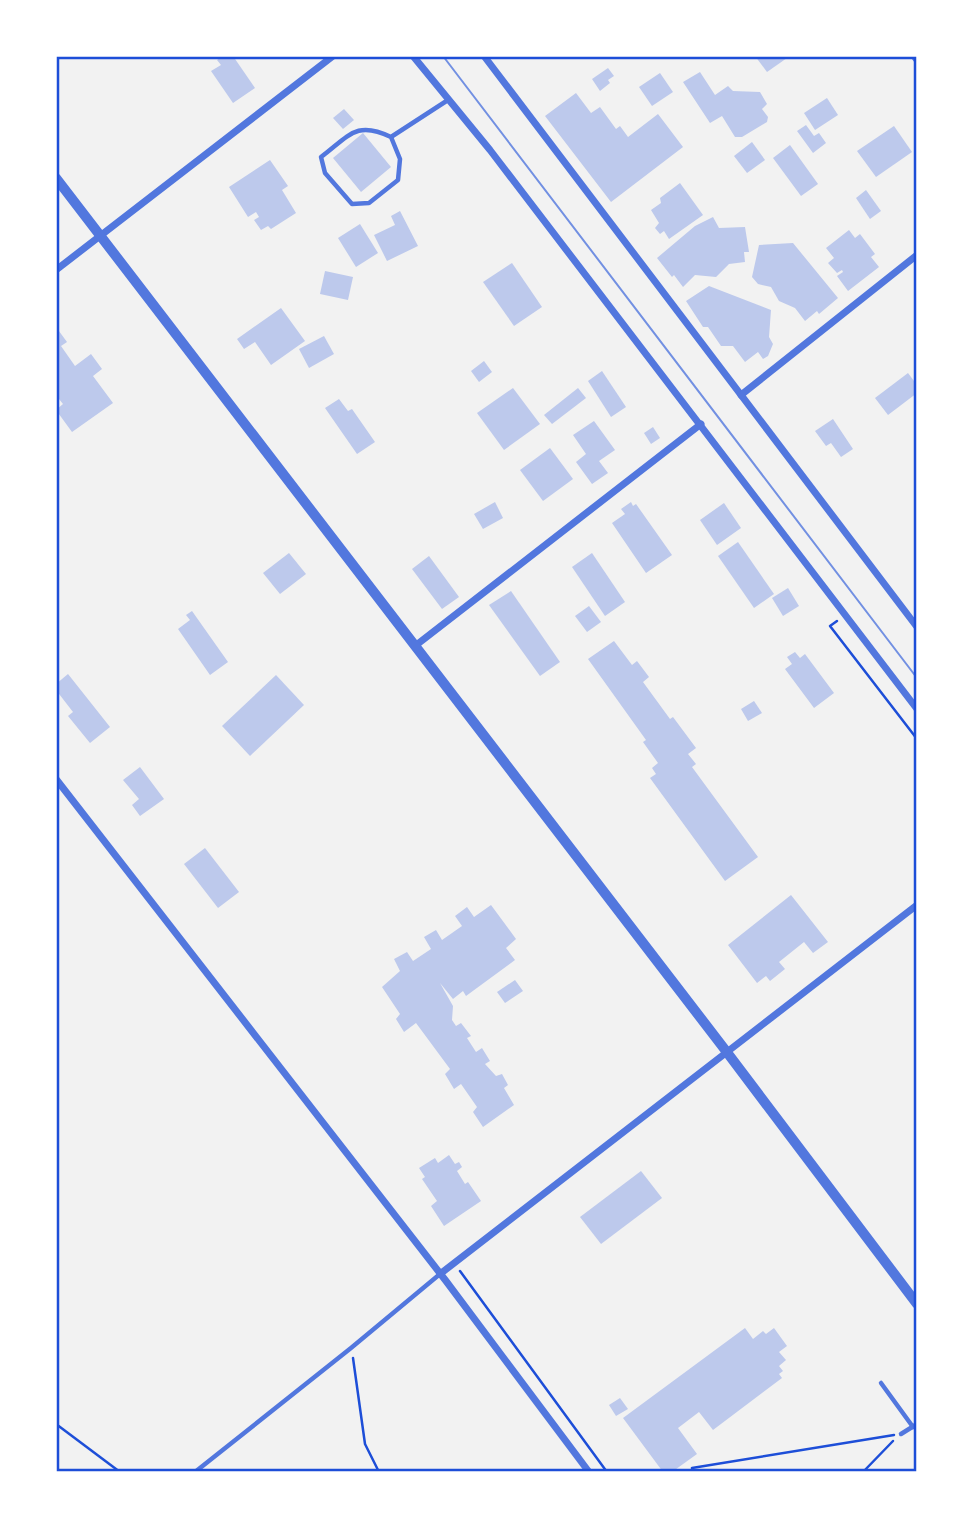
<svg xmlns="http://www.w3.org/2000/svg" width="973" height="1528" font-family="Spectral,serif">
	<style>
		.building { fill: #bdc9ec }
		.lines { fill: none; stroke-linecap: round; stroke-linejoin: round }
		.path { stroke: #1d4ed8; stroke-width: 2.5 }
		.service { stroke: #5277de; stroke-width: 4.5 }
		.minor { stroke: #5277de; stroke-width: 7 }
		.tertiary { stroke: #5277de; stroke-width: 10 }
		.tram { stroke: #7290e2; stroke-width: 2 }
		.neatline { fill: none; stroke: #1d4ed8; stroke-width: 2.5 }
	</style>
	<rect width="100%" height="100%" fill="#f2f2f2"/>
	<!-- building -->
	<g class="building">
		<path d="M223 56H233L255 88 233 103 211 71 221 65 217 60Z"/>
		<path d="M755 56H785L787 58 767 72Z"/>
		<path d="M608 68 614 76 608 80 610 83 600 91 592 79Z"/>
		<path d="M700 72 715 95 728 86 733 91 760 92 767 104 762 109 768 117 767 122 742 137H735L722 116 710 123 683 82Z"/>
		<path d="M660 73 673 92 652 106 639 87Z"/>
		<path d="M576 93 591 113 600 107 616 129 620 126 628 137 658 114 683 147 611 202 545 116Z"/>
		<path d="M827 98 838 115 815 130 804 113Z"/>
		<path d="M344 109 354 120 343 129 333 118Z"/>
		<path d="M806 125 814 136 819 133 826 143 813 153 797 131Z"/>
		<path d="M894 126 912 152 876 177 857 151Z"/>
		<path d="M363 133 391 167 361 192 333 158Z"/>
		<path d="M752 142 765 160 747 173 734 156Z"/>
		<path d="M790 145 818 184 801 196 773 158Z"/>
		<path d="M270 160 288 186 282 190 296 213 271 229 268 226 261 230 254 220 259 217 256 212 248 217 229 187Z"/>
		<path d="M680 183 703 215 669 239 664 231 660 234 655 228 659 223 651 210 661 203 660 198Z"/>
		<path d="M866 190 881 211 870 219 856 198Z"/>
		<path d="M400 211 418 246 387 261 374 235 395 225 391 216Z"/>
		<path d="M713 217 719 228 745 227 749 252H744L745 262 729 264 716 277 695 275 683 287 674 275 672 277 657 258 695 226Z"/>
		<path d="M360 224 378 253 356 267 338 238Z"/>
		<path d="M849 230 855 238 860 234 875 254 871 257 879 267 848 291 837 276 843 272 842 270 837 273 828 263 834 258 826 248Z"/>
		<path d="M793 243 838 298 819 314 817 311 805 321 795 308 779 301 771 287 758 284 752 277 759 245Z"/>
		<path d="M512 263 542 307 514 326 483 282Z"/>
		<path d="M325 271 353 277 348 300 320 294Z"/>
		<path d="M709 286 771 310 769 337 773 344 768 356 763 359 758 352 745 362 733 346H721L708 327H703L686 301Z"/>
		<path d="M281 308 305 341 271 365 255 342 244 349 237 339Z"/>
		<path d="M56 327 67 342 61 346 75 366 91 354 102 369 93 376 113 403 72 432 56 410 63 404 59 399 56 401Z"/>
		<path d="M324 336 334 354 309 368 299 349Z"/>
		<path d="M484 361 492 372 479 382 471 371Z"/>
		<path d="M602 371 626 407 611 417 588 381Z"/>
		<path d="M908 373 917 385V393L888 415 875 398Z"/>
		<path d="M513 388 540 424 504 450 477 413Z"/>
		<path d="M578 388 586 398 552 424 544 415Z"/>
		<path d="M339 399 348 411 352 409 375 442 357 454 325 408Z"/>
		<path d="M833 419 853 449 841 457 831 443 826 446 815 431Z"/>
		<path d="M594 421 615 450 599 461 608 473 592 484 576 462 586 454 573 435Z"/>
		<path d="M653 427 660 438 651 444 644 433Z"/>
		<path d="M550 448 573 479 543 501 520 470Z"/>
		<path d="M495 502 503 518 483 529 474 514Z"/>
		<path d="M631 502 633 506 636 504 672 555 646 573 612 523 625 514 621 509Z"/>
		<path d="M724 503 741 528 717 545 700 520Z"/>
		<path d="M738 542 774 594 754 608 718 556Z"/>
		<path d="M289 553 306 574 280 594 263 573Z"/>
		<path d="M592 553 625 602 605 616 572 567Z"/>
		<path d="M429 556 459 597 442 609 412 569Z"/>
		<path d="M788 588 799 606 783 616 772 598Z"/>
		<path d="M511 591 560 662 540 676 489 605Z"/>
		<path d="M589 606 601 622 587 632 575 616Z"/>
		<path d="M192 611 228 662 210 675 178 629 190 620 186 615Z"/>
		<path d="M614 641 632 665 637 661 649 677 643 682 670 719 673 717 696 748 688 754 696 764 692 767 758 857 725 881 650 778 656 774 652 768 658 763 643 742 646 740 588 659Z"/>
		<path d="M795 652 800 658 805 654 834 693 814 708 785 669 792 664 787 657Z"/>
		<path d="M68 674 110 727 90 743 68 716 73 712 56 690V684Z"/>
		<path d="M276 675 304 705 250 756 222 726Z"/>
		<path d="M754 701 762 713 748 721 741 709Z"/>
		<path d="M140 767 164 799 140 816 132 805 139 799 123 780Z"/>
		<path d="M205 848 239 892 218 908 184 864Z"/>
		<path d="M791 895 828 942 813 953 804 942 779 962 785 969 770 981 766 976 757 983 728 945Z"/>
		<path d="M491 905 516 939 506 948 515 960 466 996 463 991 453 999 440 983 453 1006 452 1020 456 1026 461 1023 471 1036 467 1038 476 1052 482 1048 490 1061 485 1064 496 1076 502 1074 508 1085 504 1088 514 1105 483 1127 473 1112 477 1107 461 1084 454 1089 445 1074 450 1069 416 1023 404 1032 396 1019 400 1014 382 987 400 971 394 959 407 952 413 961 431 949 424 937 436 930 442 940 462 926 455 916 467 907 474 917Z"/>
		<path d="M515 980 523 991 505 1003 497 992Z"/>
		<path d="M449 1155 455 1164 459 1162 462 1167 457 1171 465 1184 468 1182 481 1201 444 1226 431 1206 437 1201 422 1179 425 1177 419 1168 435 1158 438 1163Z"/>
		<path d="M641 1171 662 1198 601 1244 580 1217Z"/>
		<path d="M745 1328 753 1339 763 1331 766 1334 774 1328 787 1346 779 1352 786 1360 779 1366 783 1371 779 1374 782 1378 713 1430 699 1412 678 1428 697 1454 672 1472H663L623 1418Z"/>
		<path d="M620 1398 628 1409 616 1416 609 1405Z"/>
	</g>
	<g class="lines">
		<!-- path -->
		<g class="path">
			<path d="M837 621 830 626 917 739"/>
			<path d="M460 1271 607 1472"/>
			<path d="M353 1358 365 1444 379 1472"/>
			<path d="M56 1424 120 1472"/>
			<path d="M695 1472 692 1468 894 1435"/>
			<path d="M863 1472 893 1441"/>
		</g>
		<!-- service -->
		<g class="service">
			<path d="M391 137C356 120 349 136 321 157L325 173 352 204 369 203 398 180 400 159 391 137 448 100"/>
			<path d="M881 1383 913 1427"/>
			<path d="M901 1434 917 1424"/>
			<path d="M195 1472 351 1348 440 1274"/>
		</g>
		<!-- minor -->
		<g class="minor">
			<path d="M413 56 490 150 917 709"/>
			<path d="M484 56 917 627"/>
			<path d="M914 56 917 60"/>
			<path d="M56 270 333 56"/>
			<path d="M741 395 917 255"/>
			<path d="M415 646 701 424"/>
			<path d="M56 779 446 1281 589 1472"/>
			<path d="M440 1274 917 905"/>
		</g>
		<!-- tertiary -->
		<path class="tertiary" d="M56 178 726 1051 917 1304"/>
		<!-- tram -->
		<path class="tram" d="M443 56 917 678"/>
	</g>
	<!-- border -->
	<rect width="973" height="1528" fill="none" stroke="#ffffff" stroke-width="116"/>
	<rect x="58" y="58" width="857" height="1412" class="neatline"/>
</svg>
